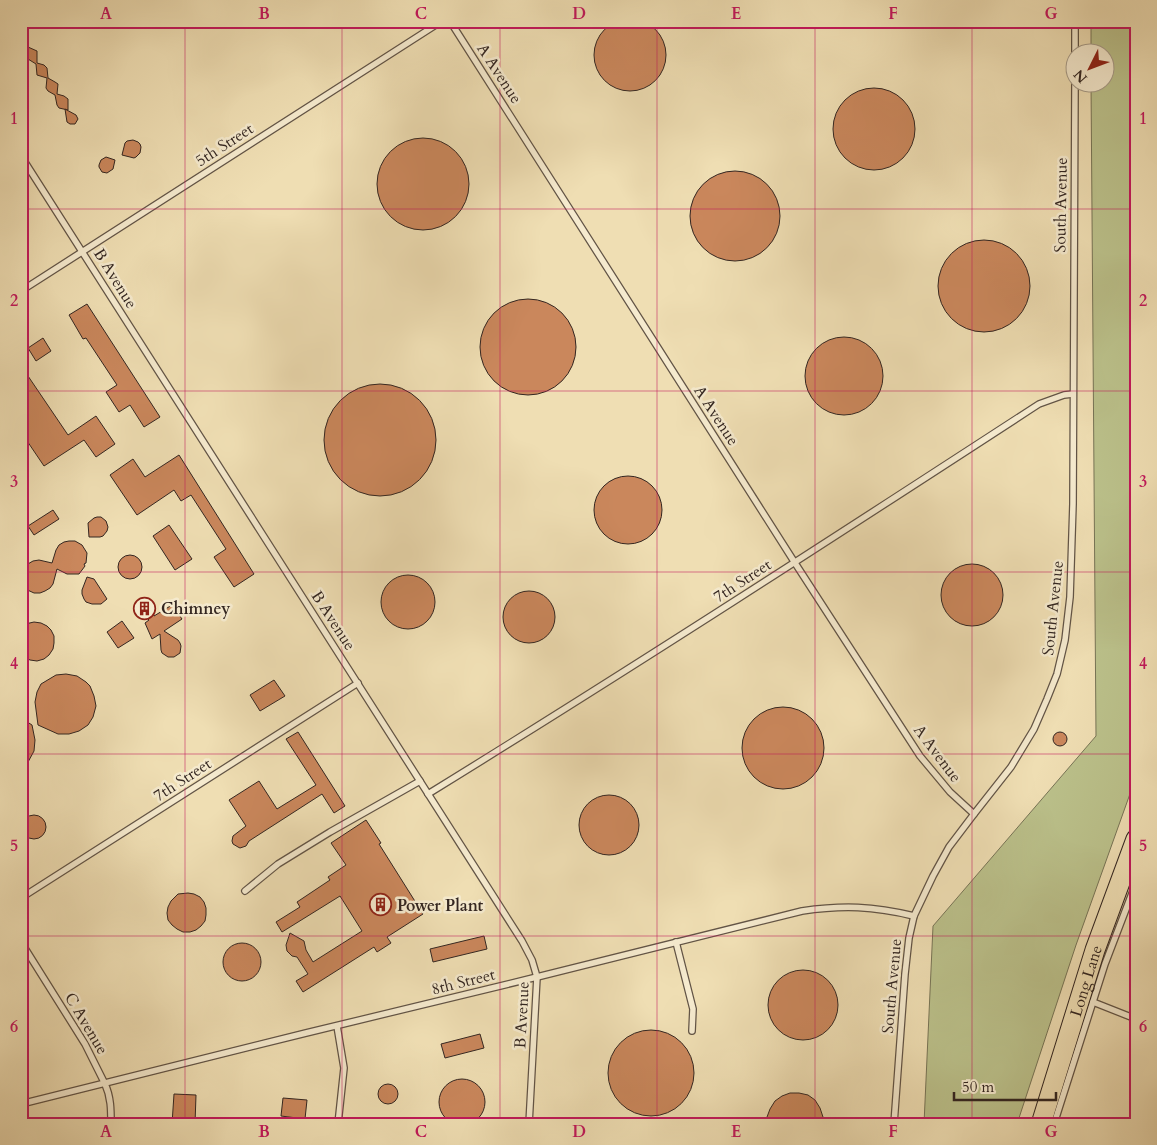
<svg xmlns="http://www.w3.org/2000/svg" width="1157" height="1145" font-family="Cardo,serif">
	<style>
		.green { fill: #bbc18b; stroke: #777456 }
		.building { fill: #ca875c; stroke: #332621 }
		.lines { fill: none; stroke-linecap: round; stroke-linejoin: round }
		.service-casing { stroke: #625446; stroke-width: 8 }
		.primary-casing { stroke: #332621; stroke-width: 21 }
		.service { stroke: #f5eace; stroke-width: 5.5 }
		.primary { stroke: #efdeb3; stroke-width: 19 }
		.grid { fill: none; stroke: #c2185b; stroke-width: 1; stroke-opacity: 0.55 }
		.labels { text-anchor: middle; stroke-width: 5; stroke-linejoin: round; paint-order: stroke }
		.street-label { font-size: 16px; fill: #332621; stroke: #f5eace }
		.poi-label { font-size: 16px; font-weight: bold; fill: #332621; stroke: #f5eace; text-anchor: start }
		.neatline { fill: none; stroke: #c2185b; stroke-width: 2 }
		.grid-label { font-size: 16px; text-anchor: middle; font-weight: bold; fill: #c2185b }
	</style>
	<rect width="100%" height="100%" fill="#efdeb3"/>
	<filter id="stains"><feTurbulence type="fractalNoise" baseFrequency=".004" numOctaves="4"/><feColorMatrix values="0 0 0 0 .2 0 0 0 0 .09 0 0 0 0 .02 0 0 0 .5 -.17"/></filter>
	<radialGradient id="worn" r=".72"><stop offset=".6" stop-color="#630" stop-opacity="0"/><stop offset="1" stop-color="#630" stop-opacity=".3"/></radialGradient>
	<!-- green -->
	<path class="green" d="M1091 21H1136V777L1076 945 1017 1124H924L933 926 1096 736 1091 83 1104 82V52H1091Z"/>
	<!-- building -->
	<g class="building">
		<circle cx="630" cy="55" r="36"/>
		<path d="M28 47 37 51V63L44 65 47 68 48 78 55 82 58 84 57 94 64 96 68 99V110L59 108 57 105 55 95 48 91 46 88 47 78 37 75 36 64 28 59 26 56Z"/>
		<circle cx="874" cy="129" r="41"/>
		<path d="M65 109 76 115 78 119 75 124H70L67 122Z"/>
		<circle cx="423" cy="184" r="46"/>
		<path d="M133 140 138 142 140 144 141 147 140 153 136 157 134 158 122 155 125 143 127 141Z"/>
		<path d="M106 157 115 160 113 169 107 173 102 172 99 167V165L101 160Z"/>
		<circle cx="735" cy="216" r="45"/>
		<circle cx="984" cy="286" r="46"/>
		<circle cx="528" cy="347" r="48"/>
		<path d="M87 304 160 417 144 427 130 405 119 412 106 392 117 385 86 338 83 339 69 315Z"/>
		<circle cx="844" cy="376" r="39"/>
		<path d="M43 338 51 351 36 361 28 348Z"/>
		<path d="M28 376 68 435 96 416 115 444 96 457 84 440 44 466 21 432V381Z"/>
		<circle cx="380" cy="440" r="56"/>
		<path d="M179 455 254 574 234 587 214 557 226 549 191 495 181 501 174 490 137 515 110 475 133 459 145 477Z"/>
		<circle cx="628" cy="510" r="34"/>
		<path d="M53 510 59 519 34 535 28 526Z"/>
		<path d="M97 517H101L106 521 108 527 107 531 103 536 100 537H89L88 523 94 518Z"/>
		<path d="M169 525 192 559 175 570 153 536Z"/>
		<path d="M69 541H75L82 545 87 553 86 563 84 564 85 566 79 574H67L57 569 53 584 50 588 45 591 40 593H34L21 587V568L33 561 39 560 52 563 56 550 59 545 64 542Z"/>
		<circle cx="130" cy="567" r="12"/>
		<circle cx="972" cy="595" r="31"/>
		<circle cx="408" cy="602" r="27"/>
		<path d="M87 577 94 579 107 599 101 604H92L86 602 84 599 82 594V590Z"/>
		<circle cx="529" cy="617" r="26"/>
		<path d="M146 601 151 604 154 616 172 605 182 619 164 631 178 640 180 643 181 646 180 653 174 657H168L162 653 161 650 160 634 152 639 145 623 149 620 140 611 139 607 141 603Z"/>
		<path d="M122 621 134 638 118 648 107 632Z"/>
		<path d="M34 622 41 623 47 626 51 630 54 636V643L53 649 49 655 44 659 37 661 30 660 24 657 21 654V625Z"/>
		<path d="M66 674 77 676 86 682 90 686 94 696 96 706 93 717 88 725 79 731 69 734H58L38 725 35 702 37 692 41 684 56 675Z"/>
		<path d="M274 680 285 696 260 711 250 695Z"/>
		<circle cx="783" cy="748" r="41"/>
		<path d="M21 718 32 725 35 740 34 751 21 775Z"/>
		<circle cx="1060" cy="739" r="7"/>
		<path d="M298 732 345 806 334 813 322 794 249 841 246 846 240 848 238 847 233 844 232 841 233 836 246 826 229 800 259 781 277 809 316 785 286 739Z"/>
		<circle cx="609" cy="825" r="30"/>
		<circle cx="34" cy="827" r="12"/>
		<path d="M366 820 381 843 379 844 423 914 387 937 391 943 377 952 374 947 303 992 296 981 308 974 297 957 292 956 287 951 286 945 290 933 304 941 306 950 313 962 362 931 340 896 282 932 276 922 300 907 297 902 330 880 328 877 346 865 331 843Z"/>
		<path d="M188 893 194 894 200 897 204 902 206 908V915L205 921 201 926 196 930 190 932H183L177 929 172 925 168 920 167 913 168 907 171 901 178 894Z"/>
		<path d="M484 936 487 949 433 962 430 949Z"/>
		<circle cx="242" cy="962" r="19"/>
		<circle cx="803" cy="1005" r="35"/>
		<circle cx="651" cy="1073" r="43"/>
		<path d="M480 1034 484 1048 445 1058 441 1044Z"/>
		<circle cx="462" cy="1102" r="23"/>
		<circle cx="388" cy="1094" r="10"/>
		<path d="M790 1093H799L808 1095 815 1100 820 1108 823 1117V1124H768L767 1117 770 1109 775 1101 782 1096Z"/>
		<path d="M174 1094 196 1095 195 1124H172Z"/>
		<path d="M283 1098 307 1100 305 1119 281 1116Z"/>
	</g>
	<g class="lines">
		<defs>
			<g id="service">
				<path d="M450 21 795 563 920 756 950 792 974 814"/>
				<path d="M1075 21V52"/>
				<path d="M21 156 522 941 532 960 537 977 529 1124"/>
				<path d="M21 291 442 21"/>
				<path d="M428 794C634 667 836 536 1039 404L1064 395 1073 394"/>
				<path d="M245 891 278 864 330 832 420 781"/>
				<path d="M21 898 358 683"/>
				<path d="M21 942 85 1044 105 1084C111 1097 111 1110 111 1124"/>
				<path d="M676 942 693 1009 692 1031"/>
				<path d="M1093 1002 1136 1019"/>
				<path d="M337 1026 344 1068 338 1124"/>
				<path d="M21 1104 306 1033 537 977 802 911C843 905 873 906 914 916"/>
				<path d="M894 1124 905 974 909 938 914 916 933 876 949 847 974 814 1011 767 1034 729 1047 699 1057 674 1065 640 1070 597 1073 504 1075 82"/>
				<path d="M1054 1124 1105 964 1136 883"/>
			</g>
			<g id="primary">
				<path id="s1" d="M1041 1124 1095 950 1136 839"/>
			</g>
		</defs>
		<!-- service casing -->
		<use href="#service" class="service-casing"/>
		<!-- primary casing -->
		<use href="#primary" class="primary-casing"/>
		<!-- service -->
		<use href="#service" class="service"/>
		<!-- primary -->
		<use href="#primary" class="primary"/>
	</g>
	<!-- grid -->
	<path class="grid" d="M185 21V1124M342 21V1124M500 21V1124M657 21V1124M815 21V1124M972 21V1124M21 209H1136M21 391H1136M21 572H1136M21 754H1136M21 936H1136"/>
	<!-- icons -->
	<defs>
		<symbol id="building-ring" viewBox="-11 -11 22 22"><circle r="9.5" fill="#f5eace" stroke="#8f2418" stroke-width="1.5"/><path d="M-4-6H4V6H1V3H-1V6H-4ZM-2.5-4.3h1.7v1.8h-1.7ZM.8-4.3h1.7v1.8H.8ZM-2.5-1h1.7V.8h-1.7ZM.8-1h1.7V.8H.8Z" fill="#8f2418"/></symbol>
	</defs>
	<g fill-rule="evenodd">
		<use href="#building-ring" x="132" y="596" width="25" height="25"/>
		<use href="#building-ring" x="368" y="892" width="25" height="25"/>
	</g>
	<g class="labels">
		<!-- street labels -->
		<g class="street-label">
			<text transform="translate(500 73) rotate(57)" y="6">A Avenue</text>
			<text transform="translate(224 144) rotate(-33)" y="6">5th Street</text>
			<text transform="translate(1060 205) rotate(-89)" y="6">South Avenue</text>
			<text transform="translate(116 278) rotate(58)" y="6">B Avenue</text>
			<text transform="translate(717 415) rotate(57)" y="6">A Avenue</text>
			<text transform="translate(742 580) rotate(-33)" y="6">7th Street</text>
			<text transform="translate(1052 608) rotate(-84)" y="6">South Avenue</text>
			<text transform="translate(334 620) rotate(57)" y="6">B Avenue</text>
			<text transform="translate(938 753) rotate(53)" y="6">A Avenue</text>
			<text transform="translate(182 779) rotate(-33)" y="6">7th Street</text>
			<text transform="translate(463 981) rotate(-14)" y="6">8th Street</text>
			<text dy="6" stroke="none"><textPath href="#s1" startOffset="150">Long Lane</textPath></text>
			<text transform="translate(891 986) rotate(-85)" y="6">South Avenue</text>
			<text transform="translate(521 1015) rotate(-87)" y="6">B Avenue</text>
			<text transform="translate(87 1023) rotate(59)" y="6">C Avenue</text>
		</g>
		<!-- poi labels -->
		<g class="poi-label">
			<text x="161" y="614">Chimney</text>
			<text x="397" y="911">Power Plant</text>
		</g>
	</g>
	<!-- margin -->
	<rect width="1157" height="1145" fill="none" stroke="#efdeb3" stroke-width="55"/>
	<!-- north arrow -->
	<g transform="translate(1090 68) rotate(228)"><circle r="24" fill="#f5eace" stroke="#a79c89"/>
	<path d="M0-4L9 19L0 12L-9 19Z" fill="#8f2418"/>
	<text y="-8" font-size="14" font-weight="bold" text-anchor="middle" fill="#332621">N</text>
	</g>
	<!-- scale -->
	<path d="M954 1092v8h102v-8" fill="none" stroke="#332621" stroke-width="2.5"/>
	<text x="962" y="1092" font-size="15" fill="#332621" stroke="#f5eace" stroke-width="4" paint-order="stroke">50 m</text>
	<rect x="28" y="28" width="1102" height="1090" class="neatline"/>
	<g class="grid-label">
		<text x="106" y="19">A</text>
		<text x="264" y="19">B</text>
		<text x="421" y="19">C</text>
		<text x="579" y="19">D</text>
		<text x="736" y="19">E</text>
		<text x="893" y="19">F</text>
		<text x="1051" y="19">G</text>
		<text x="14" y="124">1</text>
		<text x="1143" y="124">1</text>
		<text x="14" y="306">2</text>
		<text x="1143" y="306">2</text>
		<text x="14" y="487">3</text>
		<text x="1143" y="487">3</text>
		<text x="14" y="669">4</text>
		<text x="1143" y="669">4</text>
		<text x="14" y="851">5</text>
		<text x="1143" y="851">5</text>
		<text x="14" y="1032">6</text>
		<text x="1143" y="1032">6</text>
		<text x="106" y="1137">A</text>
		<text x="264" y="1137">B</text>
		<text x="421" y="1137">C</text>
		<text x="579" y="1137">D</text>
		<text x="736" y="1137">E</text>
		<text x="893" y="1137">F</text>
		<text x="1051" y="1137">G</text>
	</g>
	<rect width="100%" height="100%" filter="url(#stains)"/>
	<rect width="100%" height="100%" fill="url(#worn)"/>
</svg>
